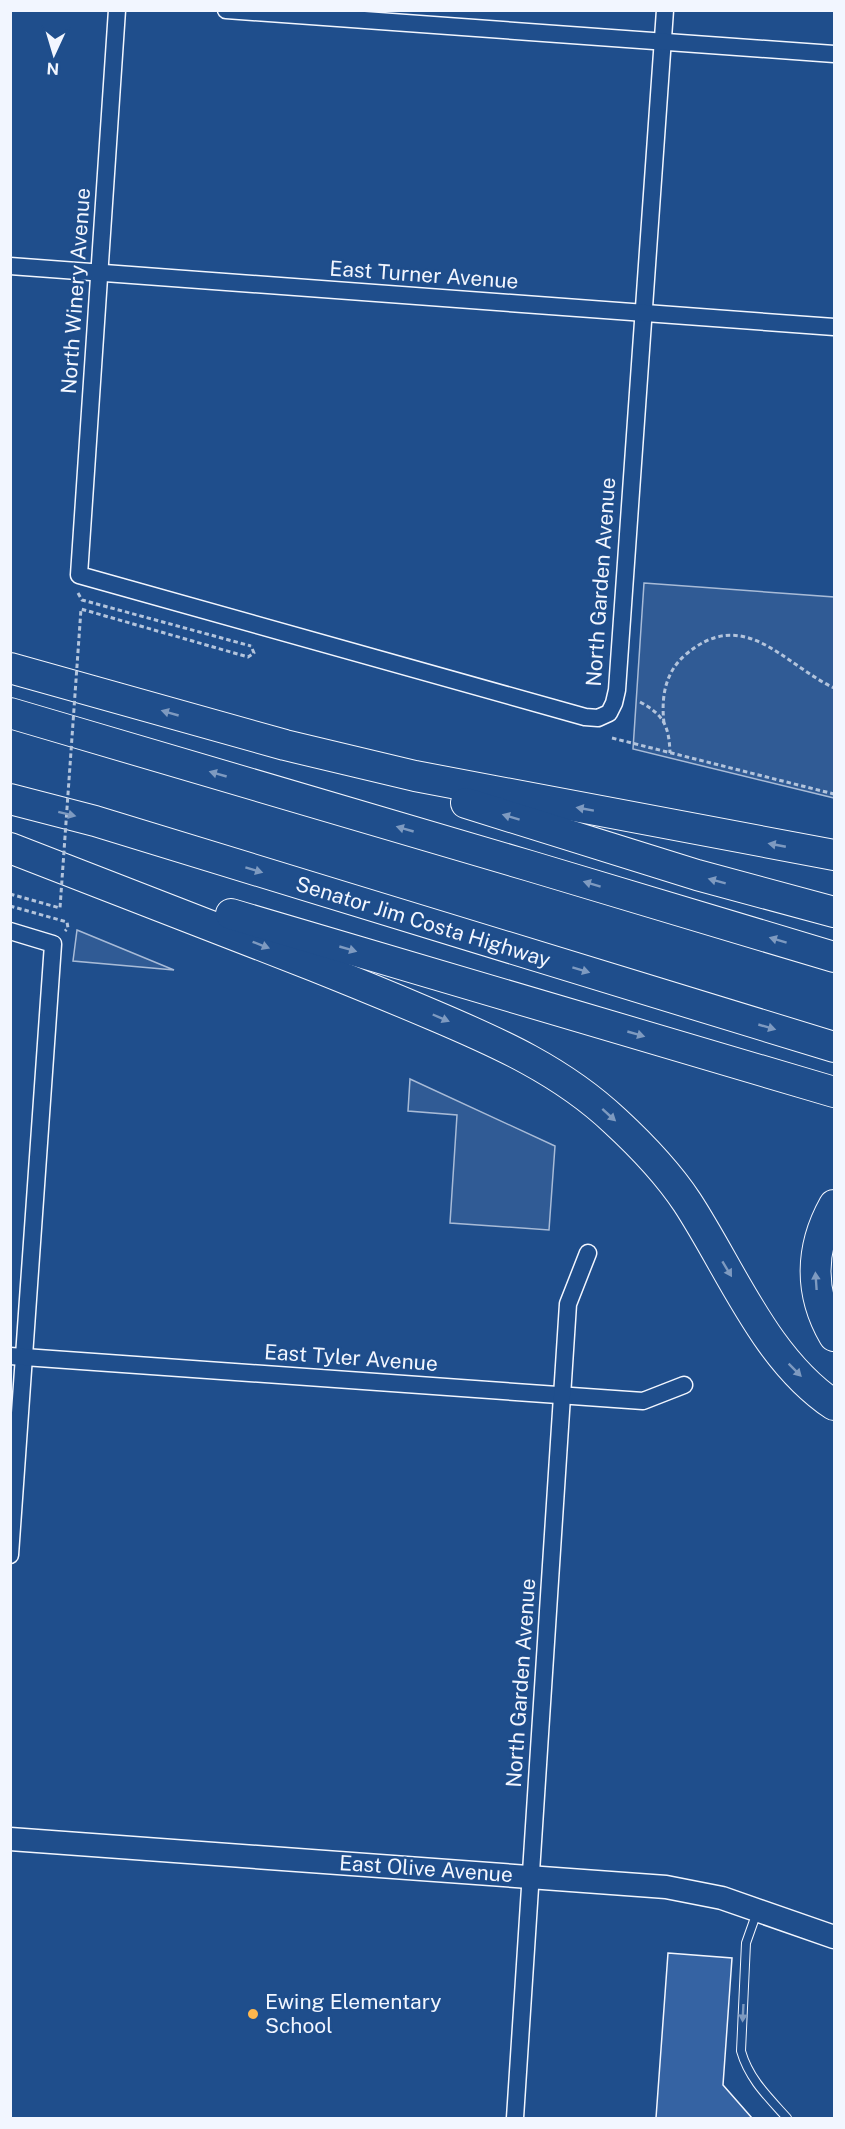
<svg xmlns="http://www.w3.org/2000/svg" width="845" height="2129" font-family="'Public Sans',sans-serif">
	<style>
		.built { fill: #305b95; stroke: #a8bbd7; stroke-width: 1.5 }
		.building { fill: #3563a3; stroke: #f2f6ff; stroke-width: 1.5 }
		.lines { fill: none; stroke-linecap: round; stroke-linejoin: round }
		.service-casing { stroke: #f2f6ff; stroke-width: 10 }
		.minor-casing { stroke: #f2f6ff; stroke-width: 19 }
		.secondary-casing { stroke: #f2f6ff; stroke-width: 25 }
		.motorway-casing { stroke: #f2f6ff; stroke-width: 32 }
		.path { stroke: #b3c4dc; stroke-width: 3; stroke-dasharray: 4.5 3; stroke-linecap: butt }
		.service { stroke: #1f4e8c; stroke-width: 8 }
		.minor { stroke: #1f4e8c; stroke-width: 16 }
		.secondary { stroke: #1f4e8c; stroke-width: 22 }
		.motorway { stroke: #1f4e8c; stroke-width: 30 }
		.path-bridge { stroke: #b3c4dc; stroke-width: 3; stroke-dasharray: 4.5 3; stroke-linecap: butt }
		.oneway { fill: #7e9ac0 }
		.poi-dot { fill: #ffb74d; stroke: #1f4e8c; stroke-width: 2 }
		.labels { text-anchor: middle; stroke-width: 4.5; stroke-linejoin: round; paint-order: stroke }
		.street-label { font-size: 21px; fill: #f2f6ff; stroke: #1f4e8c }
		.poi-label { font-size: 21px; fill: #f2f6ff; stroke: #1f4e8c; text-anchor: start }
	</style>
	<rect width="100%" height="100%" fill="#1f4e8c"/>
	<!-- built -->
	<g class="built">
		<path d="M644 583 834 597V798L633 749Z"/>
		<path d="M77 930 174 970 73 961Z"/>
		<path d="M410 1079 555 1146 549 1230 450 1223 457 1115 408 1111Z"/>
	</g>
	<!-- building -->
	<path class="building" d="M668 1953 732 1958 723 2085 752 2118H656Z"/>
	<g class="lines">
		<defs>
			<path id="service" d="M757 1912 746 1943 741 2051C749 2079 768 2097 787 2118"/>
			<g id="minor">
				<path d="M117 10 79 575 585 717 598 718 609 713 614 703 617 690 665 10"/>
				<path d="M226 10 834 54"/>
				<path d="M10 266 834 327"/>
				<path d="M10 931 53 944 10 1555"/>
				<path d="M10 1356 643 1401 684 1385"/>
				<path d="M515 2118 568 1304 588 1253"/>
			</g>
			<path id="secondary" d="M10 1839 666 1887 722 1898 834 1937"/>
			<g id="motorway">
				<path d="M10 668 285 745 415 776 834 855"/>
				<path d="M10 713 530 866 834 957"/>
				<path d="M10 799 95 821 834 1047"/>
				<path d="M466 803 697 875 834 912"/>
				<path d="M10 848C112 887 213 927 314 966 354 982 393 998 433 1015 499 1043 562 1071 615 1121 641 1145 667 1172 687 1202 731 1269 765 1359 834 1405"/>
				<path d="M231 914 834 1092"/>
				<path d="M834 1205C810 1248 809 1293 834 1336"/>
			</g>
		</defs>
		<!-- service casing -->
		<use href="#service" class="service-casing"/>
		<!-- minor casing -->
		<use href="#minor" class="minor-casing"/>
		<!-- secondary casing -->
		<use href="#secondary" class="secondary-casing"/>
		<!-- motorway casing -->
		<use href="#motorway" class="motorway-casing"/>
		<!-- path -->
		<g class="path">
			<path d="M78 593 82 600 251 646"/>
			<path d="M640 702C664 715 669 726 670 753"/>
			<path d="M664 723C661 698 665 673 684 656 743 604 782 663 834 688"/>
			<path d="M612 738 834 794"/>
			<path d="M10 906 67 922 68 928 65 931"/>
		</g>
		<!-- service -->
		<use href="#service" class="service"/>
		<!-- minor -->
		<use href="#minor" class="minor"/>
		<!-- secondary -->
		<use href="#secondary" class="secondary"/>
		<!-- motorway -->
		<use href="#motorway" class="motorway"/>
		<!-- path-bridge -->
		<path class="path-bridge" d="M10 894 60 908 81 609 248 657 254 653 251 646"/>
	</g>
	<!-- one-way arrows -->
	<defs><path id="oneway-solid" d="M-6-.8H1V-3.2L6.5 0L1 3.2V.8H-6Z" transform="scale(1.5)"/></defs>
	<g class="oneway">
		<use href="#oneway-solid" transform="translate(170 713) rotate(-164)"/>
		<use href="#oneway-solid" transform="translate(218 774) rotate(-164)"/>
		<use href="#oneway-solid" transform="translate(585 809) rotate(-170)"/>
		<use href="#oneway-solid" transform="translate(67 814) rotate(14)"/>
		<use href="#oneway-solid" transform="translate(511 817) rotate(-163)"/>
		<use href="#oneway-solid" transform="translate(405 829) rotate(-164)"/>
		<use href="#oneway-solid" transform="translate(777 845) rotate(-169)"/>
		<use href="#oneway-solid" transform="translate(254 870) rotate(17)"/>
		<use href="#oneway-solid" transform="translate(717 881) rotate(-165)"/>
		<use href="#oneway-solid" transform="translate(592 884) rotate(-163)"/>
		<use href="#oneway-solid" transform="translate(778 940) rotate(-163)"/>
		<use href="#oneway-solid" transform="translate(261 945) rotate(21)"/>
		<use href="#oneway-solid" transform="translate(348 949) rotate(16)"/>
		<use href="#oneway-solid" transform="translate(581 970) rotate(17)"/>
		<use href="#oneway-solid" transform="translate(441 1018) rotate(23)"/>
		<use href="#oneway-solid" transform="translate(767 1027) rotate(16)"/>
		<use href="#oneway-solid" transform="translate(636 1034) rotate(16)"/>
		<use href="#oneway-solid" transform="translate(609 1115) rotate(42)"/>
		<use href="#oneway-solid" transform="translate(727 1269) rotate(59)"/>
		<use href="#oneway-solid" transform="translate(816 1281) rotate(-94)"/>
		<use href="#oneway-solid" transform="translate(795 1370) rotate(45)"/>
		<use href="#oneway-solid" transform="translate(743 2013) rotate(93)"/>
	</g>
	<!-- markers -->
	<circle class="poi-dot" cx="253" cy="2014" r="6"/>
	<g class="labels">
		<!-- street labels -->
		<g class="street-label">
			<text transform="translate(424 275) rotate(4)" y="7">East Turner Avenue</text>
			<text transform="translate(76 291) rotate(-86)" y="7">North Winery Avenue</text>
			<text transform="translate(601 582) rotate(-86)" y="7">North Garden Avenue</text>
			<text transform="translate(423 922) rotate(17)" y="7">Senator Jim Costa Highway</text>
			<text transform="translate(351 1358) rotate(4)" y="7">East Tyler Avenue</text>
			<text transform="translate(521 1683) rotate(-86)" y="7">North Garden Avenue</text>
			<text transform="translate(426 1869) rotate(4)" y="7">East Olive Avenue</text>
		</g>
		<!-- poi labels -->
		<g class="poi-label">
			<text x="265" y="2009">Ewing Elementary<tspan x="265" dy="24">School</tspan></text>
		</g>
	</g>
	<!-- border -->
	<rect width="845" height="2129" fill="none" stroke="#f2f6ff" stroke-width="24"/>
	<!-- north arrow -->
	<g transform="translate(54 54) rotate(184)" stroke="#1f4e8c" stroke-width="4.5" paint-order="stroke">
	<path d="M0-4.5L10 22L0 15L-10 22Z" fill="#f2f6ff"/>
	<text y="-9" font-size="16" font-weight="bold" text-anchor="middle" fill="#f2f6ff">N</text>
	</g>
</svg>
